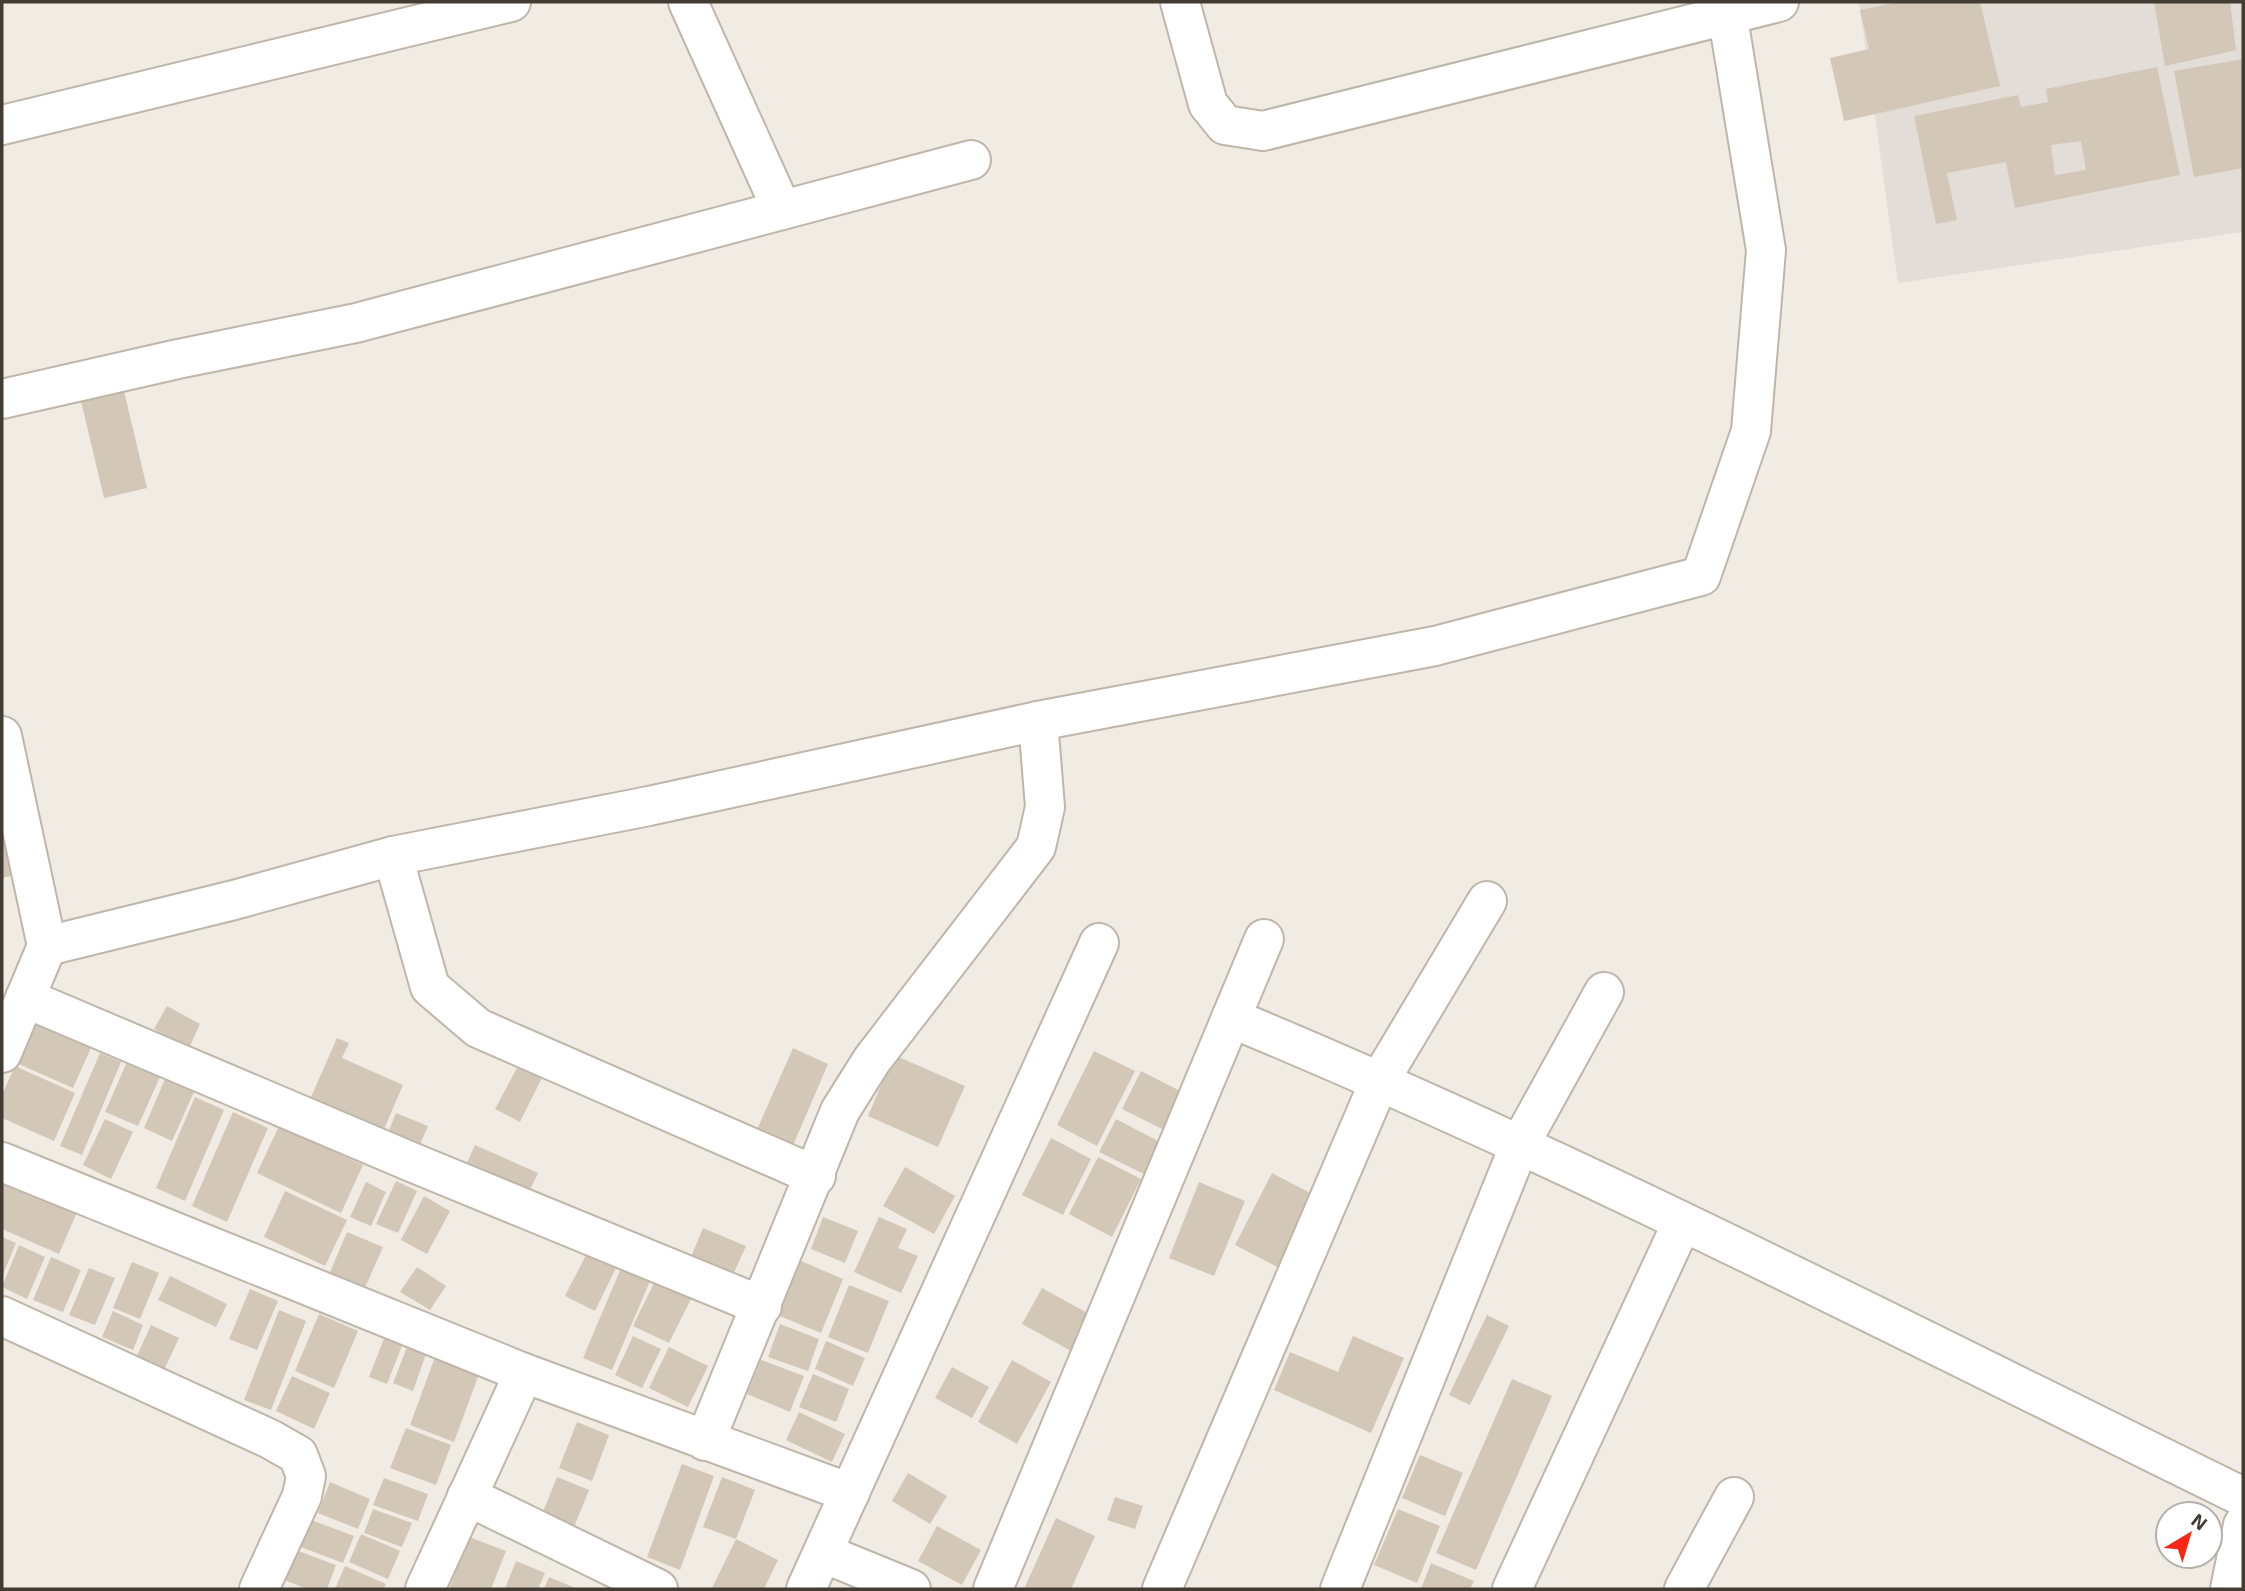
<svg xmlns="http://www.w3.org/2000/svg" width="2245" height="1591" font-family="'Exo 2',sans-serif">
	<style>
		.industrial { fill: #e3ddd8 }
		.building { fill: #d3c7b8; fill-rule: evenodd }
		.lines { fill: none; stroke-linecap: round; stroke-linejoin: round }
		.minor-casing { stroke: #bfb6a9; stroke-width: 42 }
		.minor { stroke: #fff; stroke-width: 38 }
	</style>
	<rect width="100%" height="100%" fill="#f1ece3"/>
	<!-- industrial -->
	<path class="industrial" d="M1859 2H2243V232L1898 283Z"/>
	<!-- building -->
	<g class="building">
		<path d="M1899 2H1980L2000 86 1844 121 1830 58 1869 49 1860 10Z"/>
		<path d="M2154 2H2230L2236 50 2165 66Z"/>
		<path d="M2243 59V168L2194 177 2174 71Z"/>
		<path d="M2157 67 2180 175 2015 208 2006 162 1947 173 1957 220 1936 224 1914 116 2018 95 2021 107 2048 102 2046 89ZM2081 141 2086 170 2055 175 2051 145Z"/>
		<path d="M124 391 147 488 104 498 81 401Z"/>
		<path d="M2 822 15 875 2 878Z"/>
		<path d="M167 1006 200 1024 189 1048 154 1029Z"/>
		<path d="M32 1023 91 1048 73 1088 14 1062Z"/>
		<path d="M337 1038 349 1043 342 1058 403 1085 384 1129 311 1097Z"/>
		<path d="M793 1048 828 1064 791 1150 755 1134Z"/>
		<path d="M1094 1051 1135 1071 1097 1146 1057 1125Z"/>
		<path d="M100 1053 121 1062 82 1155 60 1146Z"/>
		<path d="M894 1055 965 1086 938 1147 868 1116Z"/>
		<path d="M127 1062 160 1077 138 1126 105 1112Z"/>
		<path d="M15 1066 75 1093 54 1141 2 1118V1095Z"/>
		<path d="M518 1066 542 1078 520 1122 495 1109Z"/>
		<path d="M1141 1071 1184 1093 1166 1131 1122 1109Z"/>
		<path d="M165 1079 194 1092 172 1141 144 1128Z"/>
		<path d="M195 1097 224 1110 185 1201 156 1188Z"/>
		<path d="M233 1112 268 1128 227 1222 192 1206Z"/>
		<path d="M396 1113 428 1126 418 1149 387 1135Z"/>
		<path d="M105 1119 133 1132 111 1179 83 1165Z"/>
		<path d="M1116 1119 1162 1143 1146 1175 1099 1152Z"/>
		<path d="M279 1126 363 1165 341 1213 257 1173Z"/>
		<path d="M1051 1138 1091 1159 1063 1215 1022 1195Z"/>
		<path d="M475 1145 538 1173 529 1192 466 1165Z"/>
		<path d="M1098 1157 1141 1179 1112 1237 1069 1214Z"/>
		<path d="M905 1167 955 1196 934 1234 883 1206Z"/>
		<path d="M1272 1173 1316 1196 1279 1268 1235 1245Z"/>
		<path d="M2 1179 77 1212 59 1254 2 1229Z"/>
		<path d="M396 1181 417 1191 398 1233 376 1224Z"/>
		<path d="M366 1182 386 1192 371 1226 350 1217Z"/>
		<path d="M1199 1182 1245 1201 1214 1276 1169 1258Z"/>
		<path d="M285 1191 347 1220 325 1266 264 1237Z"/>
		<path d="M424 1196 450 1211 427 1254 401 1240Z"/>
		<path d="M823 1217 858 1231 845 1263 811 1249Z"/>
		<path d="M879 1217 907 1229 898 1248 918 1256 901 1293 854 1272Z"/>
		<path d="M703 1228 746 1246 732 1277 690 1259Z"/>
		<path d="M347 1232 383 1247 360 1299 325 1284Z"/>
		<path d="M2 1237 16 1243 2 1277Z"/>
		<path d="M19 1245 45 1257 27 1299 2 1287Z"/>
		<path d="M588 1251 617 1266 595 1311 565 1296Z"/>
		<path d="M51 1257 81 1270 63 1312 33 1300Z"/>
		<path d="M624 1261 653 1274 612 1370 583 1358Z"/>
		<path d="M801 1261 843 1279 821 1333 777 1315Z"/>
		<path d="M132 1262 159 1273 140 1319 113 1308Z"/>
		<path d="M417 1267 446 1286 430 1310 400 1292Z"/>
		<path d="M89 1268 115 1278 95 1325 69 1315Z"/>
		<path d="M170 1276 227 1304 216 1327 158 1300Z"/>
		<path d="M655 1281 691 1299 669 1343 633 1326Z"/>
		<path d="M849 1285 889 1301 868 1353 828 1337Z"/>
		<path d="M1042 1288 1091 1315 1071 1351 1022 1324Z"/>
		<path d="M250 1289 278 1301 257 1350 229 1339Z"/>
		<path d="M279 1310 306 1321 271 1410 244 1400Z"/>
		<path d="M113 1311 143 1325 133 1350 102 1337Z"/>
		<path d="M319 1314 358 1331 334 1388 295 1371Z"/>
		<path d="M1487 1315 1509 1326 1470 1405 1449 1395Z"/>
		<path d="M780 1324 819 1339 808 1371 768 1357Z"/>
		<path d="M151 1325 179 1338 164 1370 136 1358Z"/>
		<path d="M385 1336 403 1343 387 1384 369 1377Z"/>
		<path d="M633 1336 661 1349 642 1388 615 1375Z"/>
		<path d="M1353 1336 1404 1358 1371 1433 1274 1390 1290 1352 1338 1372Z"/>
		<path d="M826 1341 865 1358 853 1386 815 1369Z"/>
		<path d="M407 1347 426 1354 413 1391 393 1383Z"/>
		<path d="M669 1347 708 1366 688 1407 649 1388Z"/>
		<path d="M435 1357 479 1374 454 1442 410 1425Z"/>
		<path d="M761 1360 804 1376 790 1412 747 1394Z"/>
		<path d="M1012 1360 1051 1382 1017 1444 978 1422Z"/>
		<path d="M952 1367 989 1387 972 1418 935 1398Z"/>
		<path d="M813 1374 849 1389 836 1422 799 1407Z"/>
		<path d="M292 1376 330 1393 314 1429 276 1411Z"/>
		<path d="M1512 1379 1552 1396 1476 1570 1436 1553Z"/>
		<path d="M799 1412 845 1434 832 1462 786 1440Z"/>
		<path d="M577 1422 609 1435 592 1481 559 1468Z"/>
		<path d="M406 1428 451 1445 436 1485 390 1468Z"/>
		<path d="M1420 1455 1463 1473 1445 1516 1402 1498Z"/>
		<path d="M682 1464 714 1476 680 1570 647 1557Z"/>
		<path d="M908 1473 947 1496 930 1524 892 1501Z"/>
		<path d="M557 1477 589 1490 573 1530 541 1517Z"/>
		<path d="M722 1477 755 1490 736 1539 778 1560 764 1589 712 1588 736 1539 703 1527Z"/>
		<path d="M384 1478 428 1494 418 1521 373 1505Z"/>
		<path d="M330 1482 370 1499 358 1529 318 1513Z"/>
		<path d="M1115 1497 1143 1506 1135 1529 1107 1520Z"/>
		<path d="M373 1509 412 1523 402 1547 364 1533Z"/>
		<path d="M1398 1509 1440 1526 1417 1583 1374 1565Z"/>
		<path d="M1056 1518 1095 1536 1071 1589H1024Z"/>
		<path d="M311 1520 354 1536 343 1563 301 1547Z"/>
		<path d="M937 1526 981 1550 962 1585 918 1561Z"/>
		<path d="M361 1534 400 1551 388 1579 349 1562Z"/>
		<path d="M469 1537 506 1551 491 1589H449Z"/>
		<path d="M293 1549 336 1565 327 1589H307L282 1579Z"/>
		<path d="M516 1561 545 1573 538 1589H505Z"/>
		<path d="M1431 1563 1474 1581 1470 1589H1421Z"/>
		<path d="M345 1566 386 1584 383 1589H335Z"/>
		<path d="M549 1577 578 1589H544Z"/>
	</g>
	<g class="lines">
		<defs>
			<g id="minor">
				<path d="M688 2 782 210"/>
				<path d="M1180 2 1208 104 1225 125 1263 131 1779 2"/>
				<path d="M2 125 511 2"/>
				<path d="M2 399 178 359 356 323 971 160"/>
				<path d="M2 736 47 946 2 1053"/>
				<path d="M393 856 430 987 478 1028 816 1176"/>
				<path d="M47 946 234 900 393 856 649 806 1038 721 1435 646 1701 576 1751 431 1766 250 1727 12"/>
				<path d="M25 998 409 1161 762 1306"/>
				<path d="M1231 1018C1576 1161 1908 1333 2243 1497"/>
				<path d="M2 1162 524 1373 850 1493"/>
				<path d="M2 1316 270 1439 298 1455 306 1476 302 1496 259 1589"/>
				<path d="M705 1441 840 1111 872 1060 1036 847 1045 807 1038 721"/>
				<path d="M467 1496 658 1589"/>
				<path d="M823 1553 911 1589"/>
				<path d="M425 1589 524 1373"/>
				<path d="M806 1589 1099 943"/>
				<path d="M993 1589 1264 939"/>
				<path d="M1162 1589 1380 1080 1487 901"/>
				<path d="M1340 1589 1520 1144 1604 992"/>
				<path d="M1512 1589 1682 1223"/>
				<path d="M1684 1589 1734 1497"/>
				<path d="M2230 1589 2243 1525"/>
			</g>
		</defs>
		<!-- minor casing -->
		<use href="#minor" class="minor-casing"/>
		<!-- minor -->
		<use href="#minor" class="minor"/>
	</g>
	<!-- border -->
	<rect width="2245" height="1591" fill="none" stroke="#433c33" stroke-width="7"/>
	<!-- north arrow -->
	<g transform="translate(2189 1535) rotate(38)"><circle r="33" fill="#ffffff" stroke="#b4b1ad" stroke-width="2"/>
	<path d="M0-5L12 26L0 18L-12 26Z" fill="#f82613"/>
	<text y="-10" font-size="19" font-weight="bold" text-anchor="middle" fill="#433c33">N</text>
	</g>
</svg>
